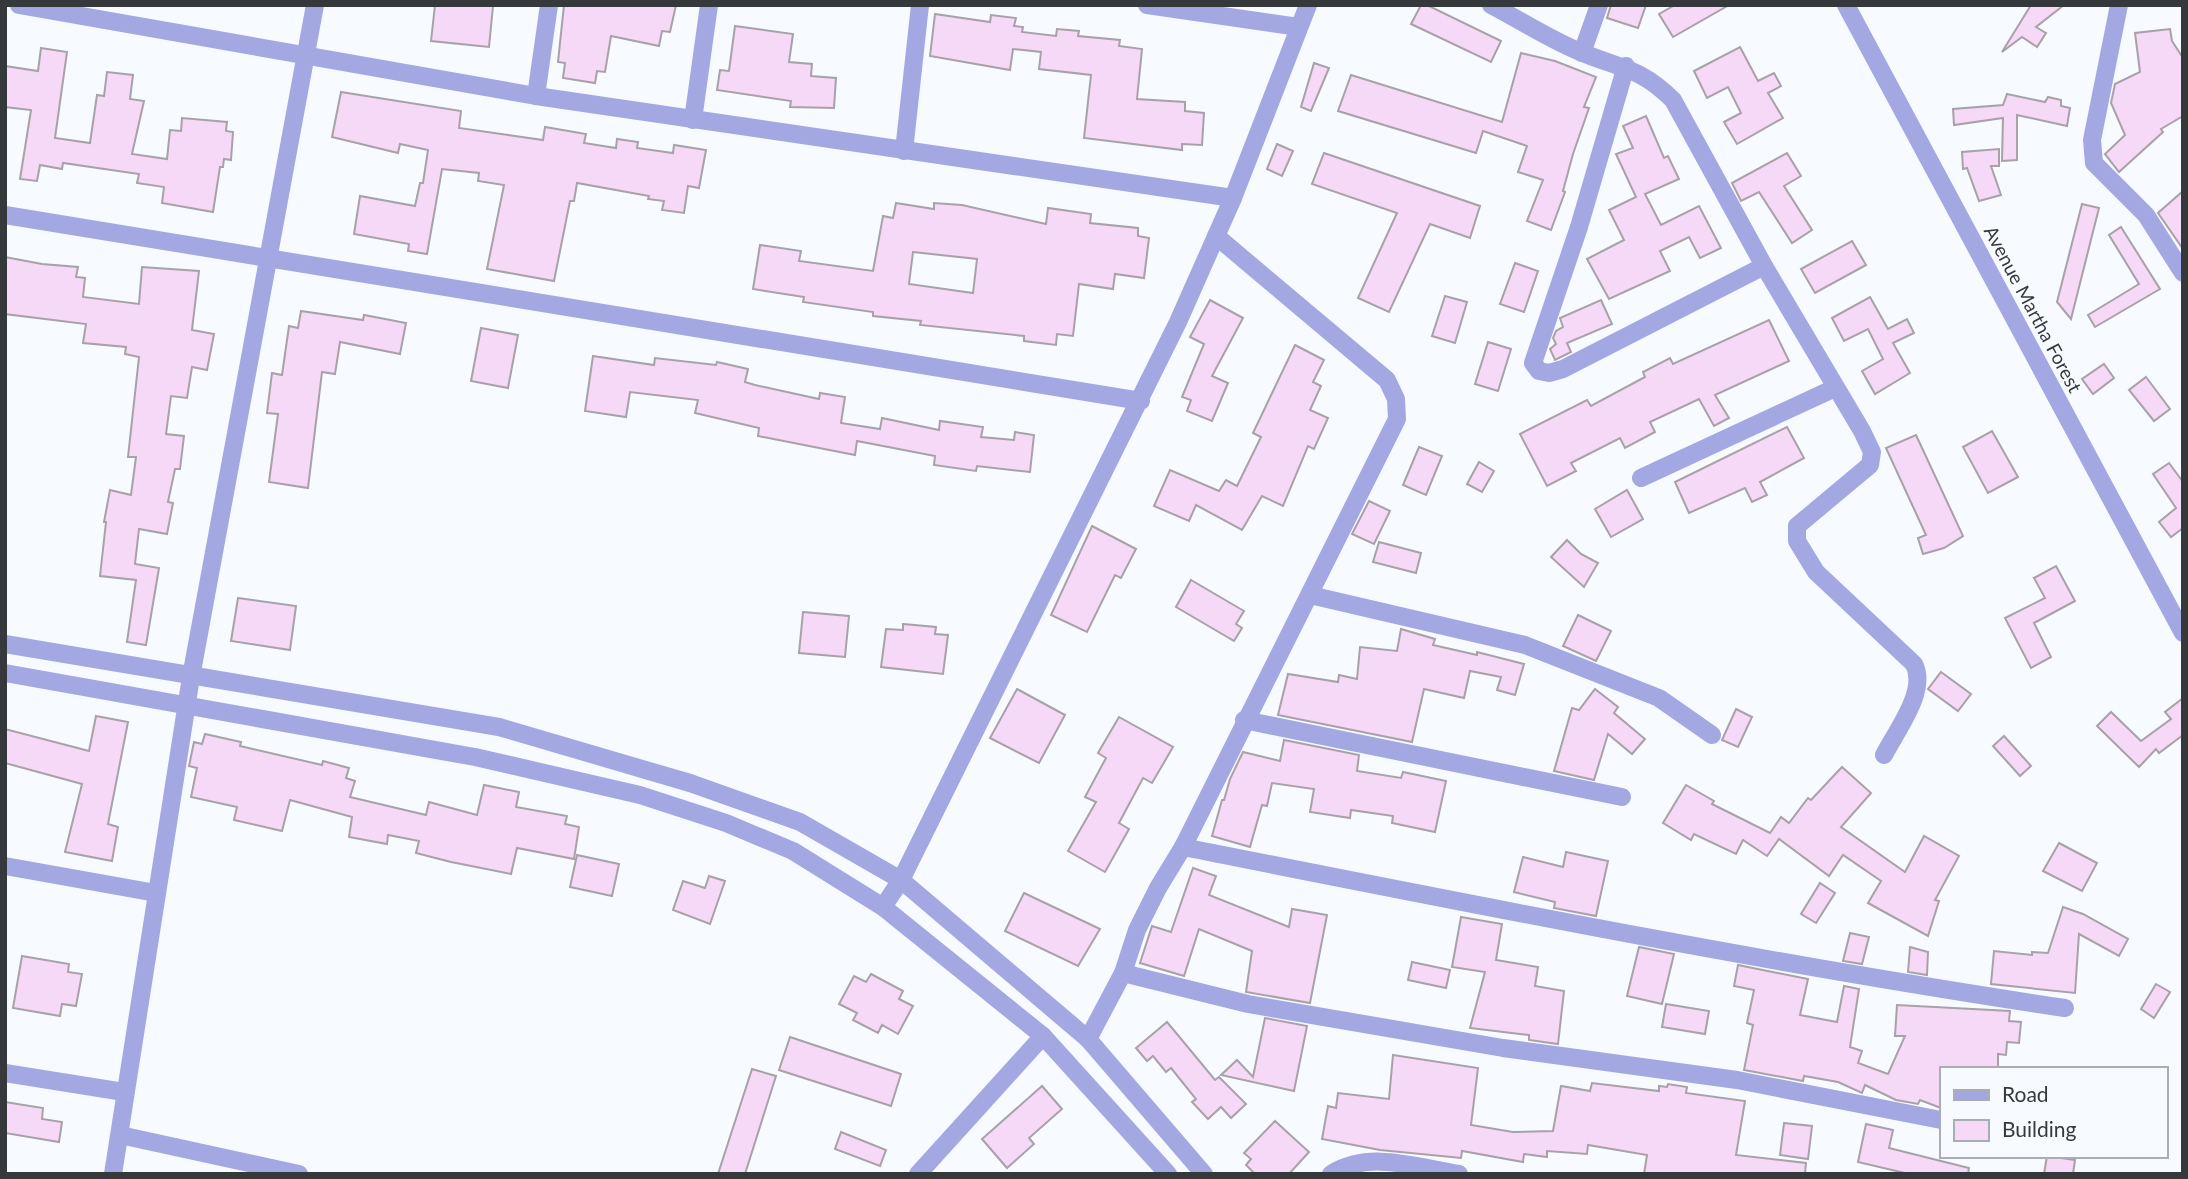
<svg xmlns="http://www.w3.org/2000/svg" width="2188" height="1179" font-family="Lato,sans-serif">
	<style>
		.building { fill: #f6d8f7; stroke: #a8a1a8; stroke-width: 2; fill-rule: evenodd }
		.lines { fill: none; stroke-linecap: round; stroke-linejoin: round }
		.minor { stroke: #a3a8e3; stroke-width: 18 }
		.labels { text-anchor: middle; stroke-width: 5; stroke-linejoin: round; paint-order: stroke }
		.street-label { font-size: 19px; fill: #36393c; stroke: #f7faff }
	</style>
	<rect width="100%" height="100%" fill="#f7faff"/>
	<!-- building -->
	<g class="building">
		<path d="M435 5 493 6 489 47 431 41Z"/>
		<path d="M564 5H676L670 32 662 31 659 46 611 36 605 72 597 71 595 83 563 78 565 63 558 62Z"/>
		<path d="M1421 5H1427L1501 41 1491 62 1411 24Z"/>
		<path d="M1611 5H1646L1638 28 1607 18Z"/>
		<path d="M1675 5H1729L1673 37 1659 14Z"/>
		<path d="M2031 5H2064L2036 27 2046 33 2037 47 2022 37 2002 52Z"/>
		<path d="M935 14 990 22 991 15 1016 18 1014 26 1023 27 1022 32 1056 36 1057 29 1079 31 1078 36 1120 40 1119 46 1142 49 1137 99 1185 102V111L1204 113 1202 145 1182 144V150L1084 138 1091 75 1039 69 1041 52 1013 49 1010 70 930 56Z"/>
		<path d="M735 26 793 34 789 62 812 64 811 76 836 78 834 108 790 107 791 101 717 90 720 70 729 71Z"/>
		<path d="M2170 29 2172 41 2183 58V116L2161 129 2163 132 2119 172 2105 154 2125 135 2111 103 2115 84 2140 72 2135 33Z"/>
		<path d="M1740 47 1758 81 1774 73 1781 86 1768 93 1783 118 1737 144 1724 122 1741 113 1728 87 1707 98 1694 71Z"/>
		<path d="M41 48 67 52 55 138 90 143 97 95 104 96 107 72 133 75 130 99 144 101 132 154 167 159 170 130 181 131 182 118 227 122 226 131 233 132 231 160 224 159 223 167H220L213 212 162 203 164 187 137 183 139 174 63 163 62 169 40 165 37 181 20 179 31 110 5 107V66L38 71Z"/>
		<path d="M1521 53 1555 61 1596 77 1584 107 1589 108 1573 154 1563 191 1565 192 1551 230 1527 221 1543 180 1518 172 1527 146 1483 131 1476 153 1338 111 1351 75 1502 122Z"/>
		<path d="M1314 63 1329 68 1311 111 1301 107Z"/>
		<path d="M341 92 461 111 459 128 543 140 545 127 586 134 584 143 616 148 617 139 638 142 637 148 673 153 674 145 706 150 699 188 688 186 684 213 662 210 664 201 648 199 649 196 577 183 574 201H570L554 281 487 269 504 185 478 181 479 173 442 169 427 254 408 251 409 244 354 234 360 196 415 206 420 183H423L428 150 400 144 398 153 332 137Z"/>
		<path d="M2007 94 2045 102 2048 97 2061 100V106L2070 108 2067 126 2017 115V160L2002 161 2003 118 1954 125 1953 109 2003 105Z"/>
		<path d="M1646 116 1664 158 1668 156 1679 179 1645 194 1661 225 1699 206 1721 248 1700 258 1689 237 1660 251 1670 271 1609 299 1587 259 1624 240 1609 210 1636 197 1616 154 1633 148 1623 126Z"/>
		<path d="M1277 144 1293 151 1282 176 1267 169Z"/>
		<path d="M1999 149V166H1991L2001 195 1979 201 1967 168 1963 169 1962 152Z"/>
		<path d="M1324 153 1480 206 1470 238 1430 224 1389 312 1358 298 1397 213 1312 184Z"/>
		<path d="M1787 153 1801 176 1784 186 1812 230 1792 243 1759 192 1741 201 1732 183Z"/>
		<path d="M2183 191V249L2158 213Z"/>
		<path d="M896 203 934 209V203L962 205 1046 224 1048 208 1091 214 1090 223 1138 228V236L1149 238 1144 278 1115 274 1113 289 1079 284 1073 336 1057 334 1056 345 1024 341V336L920 325 921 321 873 316V312L803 302 804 297 753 289 760 245 801 251 799 261 873 271 883 216 893 218ZM913 252 977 259 973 293 909 284Z"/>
		<path d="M2082 204 2099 208 2071 319 2057 302Z"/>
		<path d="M2121 227 2160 289 2095 327 2088 315 2139 284 2109 235Z"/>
		<path d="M1852 241 1866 265 1815 293 1801 269Z"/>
		<path d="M5 257 42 264 78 267 76 277 85 278 83 297 139 304 142 267 199 271 192 330 214 334 207 370 192 367 187 398 171 396 166 434 184 436 180 469H175L168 502 173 503 167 534 139 529 135 564 159 568 146 645 127 642 136 580 100 576 106 522H104L110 490 131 495 136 457H128L139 357 125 354 126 347 83 343 86 324 5 314Z"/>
		<path d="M1515 263 1538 271 1524 312 1500 304Z"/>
		<path d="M1445 296 1467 302 1455 343 1432 336Z"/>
		<path d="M1870 297 1888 329 1907 319 1914 333 1893 343 1910 373 1875 394 1862 371 1883 359 1868 329 1844 341 1832 318Z"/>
		<path d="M1210 300 1243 318 1212 376 1228 383 1212 421 1187 411 1191 400 1182 397 1204 344 1190 337Z"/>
		<path d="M1601 300 1612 324 1567 343 1571 352 1555 360 1550 349 1556 344 1553 338 1556 331 1563 327 1560 318Z"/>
		<path d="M301 311 363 320 364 315 406 323 400 354 340 342 335 374 322 372 308 488 269 482 278 414 267 413 272 373 282 375 289 326 298 328Z"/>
		<path d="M1769 320 1789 361 1715 395 1729 418 1714 426 1699 399 1650 422 1655 432 1625 448 1620 438 1571 463 1576 471 1547 486 1520 434 1587 400 1591 406 1645 377 1643 372 1670 358 1673 364Z"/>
		<path d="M481 328 518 335 508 388 471 381Z"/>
		<path d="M1488 342 1511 349 1498 391 1475 384Z"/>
		<path d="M1295 345 1324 360 1313 382 1321 386 1310 410 1328 418 1314 449 1308 446 1283 506 1262 496 1242 530 1196 505 1189 521 1154 506 1170 470 1219 491 1226 480 1237 486 1261 437 1253 433Z"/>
		<path d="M593 356 654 365 655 358 716 365 717 362 748 369 745 382 755 385 819 399 820 393 845 397 841 423 880 429 882 418 939 430 940 421 983 427 981 437 1014 440 1015 432 1034 435 1030 472 977 466 976 471 934 465 935 456 857 441 855 455 758 436 759 428 695 413 698 400 630 392 626 417 585 411Z"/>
		<path d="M2104 364 2114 378 2093 394 2082 379Z"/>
		<path d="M2146 377 2170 409 2154 421 2129 390Z"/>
		<path d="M1787 427 1804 458 1760 482 1767 495 1752 502 1745 488 1689 513 1675 482Z"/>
		<path d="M1992 431 2018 477 1988 493 1963 447Z"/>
		<path d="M1916 435 1963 536 1944 548 1923 554 1918 538 1926 535 1886 448Z"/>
		<path d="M1419 447 1442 456 1426 495 1403 485Z"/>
		<path d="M1479 462 1494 471 1482 492 1467 484Z"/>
		<path d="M2169 463 2183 482V528L2171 537 2159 522 2176 508 2153 474Z"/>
		<path d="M1627 490 1643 519 1611 537 1595 509Z"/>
		<path d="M1369 501 1390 511 1374 544 1352 534Z"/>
		<path d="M1092 526 1136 549 1121 578 1115 575 1087 632 1051 615Z"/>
		<path d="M1567 540 1581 554 1598 563 1584 587 1551 557Z"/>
		<path d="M1379 542 1421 553 1416 573 1373 562Z"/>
		<path d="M2056 566 2075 601 2034 623 2051 657 2031 668 2005 618 2045 598 2034 578Z"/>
		<path d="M1191 580 1244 611 1236 624 1242 628 1234 641 1176 607Z"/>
		<path d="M238 598 296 606 290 650 231 641Z"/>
		<path d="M803 612 849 616 845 657 799 653Z"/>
		<path d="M1578 615 1611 631 1596 661 1563 646Z"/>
		<path d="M903 624 936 627 935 634 948 635 943 674 881 667 886 629 903 630Z"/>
		<path d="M1401 629 1435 639 1433 645 1477 655V652L1524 664 1515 695 1497 690 1501 677 1470 671 1464 698 1424 689 1412 742 1278 715 1288 674 1338 682 1339 675 1357 679 1360 647 1397 651Z"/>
		<path d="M1941 672 1971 694 1958 711 1928 689Z"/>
		<path d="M1017 689 1065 715 1039 763 990 738Z"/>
		<path d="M1595 689 1618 707 1614 713 1645 739 1632 754 1608 734 1594 780 1554 771 1572 708 1579 710Z"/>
		<path d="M2183 698V735L2159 753 2156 749 2139 767 2097 726 2111 712 2141 741 2171 719 2165 712Z"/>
		<path d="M1736 709 1752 717 1738 747 1722 740Z"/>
		<path d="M96 716 128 722 108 824 118 827 112 861 65 852 82 784 5 763V729L89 751Z"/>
		<path d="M1119 717 1173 747 1152 783 1143 778 1119 823 1129 829 1105 872 1068 851 1096 802 1085 797 1106 758 1098 753Z"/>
		<path d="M205 734 241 742 240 746 322 765 323 761 349 768 346 778 355 781 350 797 426 815 429 802 477 815 484 785 519 792 516 807 567 816 565 824 579 827 574 859 517 848 511 874 451 862 416 853 419 841 388 835 387 844 349 837 352 817 290 800 282 831 234 820 237 807 191 797 197 768 189 766 194 742 202 744Z"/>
		<path d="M2004 736 2031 766 2020 776 1993 746Z"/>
		<path d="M1284 740 1359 755 1357 771 1401 778 1403 772 1446 781 1435 832 1392 823 1393 816 1351 810 1350 818 1310 812 1314 789 1272 783 1267 806 1262 805 1250 847 1212 836 1222 800H1224L1230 779 1243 752 1280 761Z"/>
		<path d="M1842 767 1871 793 1841 827 1905 872 1924 836 1959 856 1935 900 1939 901 1928 936 1868 903 1881 881 1843 855 1829 876 1779 839 1767 856 1743 840 1736 854 1694 834 1691 840 1663 823 1686 785 1714 801 1712 804 1770 833 1781 817 1789 823 1808 798 1811 800Z"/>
		<path d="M2059 843 2097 863 2082 891 2043 871Z"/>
		<path d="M1566 852 1608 861 1596 916 1554 908 1555 902 1514 892 1523 857 1563 867Z"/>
		<path d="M577 855 619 864 612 896 570 887Z"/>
		<path d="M1193 868 1216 876 1209 895 1289 927 1292 909 1327 915 1310 1003 1246 992 1252 951 1199 929 1184 976 1140 963 1152 926 1171 932Z"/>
		<path d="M709 876 725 881 710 924 673 910 683 881 705 888Z"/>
		<path d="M1820 883 1835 893 1816 923 1801 914Z"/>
		<path d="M1024 893 1100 929 1078 966 1005 931Z"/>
		<path d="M2063 907 2083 914 2128 939 2119 956 2079 934 2075 993 1991 984 1994 951 2032 955V952L2048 953Z"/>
		<path d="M1461 917 1502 924 1496 960 1538 967 1535 986 1564 991 1558 1044 1529 1040V1035L1470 1028 1485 972 1452 967Z"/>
		<path d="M1850 933 1869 937 1862 964 1843 961Z"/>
		<path d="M1639 947 1674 954 1662 1004 1627 996Z"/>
		<path d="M1910 947 1928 952 1927 975 1908 972Z"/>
		<path d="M22 956 69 964 68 972 82 974 76 1006 62 1004 60 1016 13 1008Z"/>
		<path d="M1412 962 1450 970 1446 988 1408 980Z"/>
		<path d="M1738 965 1808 979 1800 1015 1837 1022 1844 986 1859 989 1850 1047 1862 1051 1858 1063 1888 1074 1905 1036H1895L1897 1005 2010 1011 2009 1021 2021 1022 2019 1043 2007 1042 2006 1055 1998 1054V1069H1941V1108L1920 1100 1918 1104 1896 1100 1865 1085 1862 1093 1838 1082 1804 1076 1803 1081 1744 1070 1753 1025 1747 1023 1754 990 1734 986Z"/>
		<path d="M871 974 903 991 899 999 913 1006 898 1034 882 1025 878 1033 853 1020 857 1013 839 1004 854 976 866 982Z"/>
		<path d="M2156 984 2170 992 2154 1018 2141 1009Z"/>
		<path d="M1666 1004 1709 1011 1705 1034 1662 1027Z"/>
		<path d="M1265 1018 1307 1026 1294 1091 1221 1075 1237 1060 1253 1077Z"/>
		<path d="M1167 1022 1215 1080 1219 1077 1246 1104 1231 1118 1221 1107 1208 1119 1192 1102 1196 1099 1171 1068 1166 1072 1153 1056 1147 1061 1136 1048Z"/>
		<path d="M790 1037 901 1074 891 1106 779 1070Z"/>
		<path d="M1393 1055 1478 1068 1471 1125 1513 1132 1553 1131 1561 1086 1590 1091 1592 1083 1659 1091V1086L1667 1087 1668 1084 1687 1087 1686 1093 1745 1101 1736 1155 1806 1163 1805 1174H1644L1647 1155 1588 1145 1587 1154 1547 1151V1157L1524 1154 1523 1162 1462 1151 1461 1158 1380 1150 1322 1139 1328 1106 1336 1108 1338 1093 1389 1099Z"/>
		<path d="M752 1069 776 1076 745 1174H718Z"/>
		<path d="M1042 1086 1062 1109 1029 1138 1034 1144 1007 1168 982 1139Z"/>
		<path d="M5 1102 43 1108 42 1119 62 1122 59 1142 5 1133Z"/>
		<path d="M1275 1121 1309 1152 1289 1174H1255L1246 1165 1251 1159 1244 1153Z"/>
		<path d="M1784 1123 1812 1126 1808 1159 1780 1155Z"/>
		<path d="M1866 1124 1893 1130 1889 1148 1969 1168 1968 1174H1909L1858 1162Z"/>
		<path d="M841 1132 886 1150 880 1166 835 1149Z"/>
		<path d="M2047 1156 2075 1160 2073 1174H2044Z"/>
	</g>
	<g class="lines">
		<!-- minor -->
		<g class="minor">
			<path d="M19 5 536 96 1233 198"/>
			<path d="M1147 5 1299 27"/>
			<path d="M1491 5C1522 21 1552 41 1583 53 1622 69 1641 68 1673 100L1764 266 1862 431 1872 452 1870 465 1797 526V541L1816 572 1914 664C1928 691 1896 731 1884 755"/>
			<path d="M1846 5 2183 633"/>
			<path d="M2119 5 2092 140 2094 163 2146 215 2183 273"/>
			<path d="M1582 53 1599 5"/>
			<path d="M1626 66 1579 227 1533 363 1539 371 1549 373 1563 369 1764 266"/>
			<path d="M536 96 549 5"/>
			<path d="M693 120 709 5"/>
			<path d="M904 151 920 5"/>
			<path d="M5 215 1141 401"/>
			<path d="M1641 478 1835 388"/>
			<path d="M1310 595 1525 645 1659 698 1712 735"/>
			<path d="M5 644 499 727 690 783 800 822 901 880 1088 1039 1204 1174"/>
			<path d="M5 673 475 757 640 795 726 823 793 851 883 907 1043 1036 1168 1174"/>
			<path d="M1244 720 1622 797"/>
			<path d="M1183 847C1476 905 1769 964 2065 1008"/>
			<path d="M5 866 156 893"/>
			<path d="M883 907 901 880 1178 322 1233 198 1308 5"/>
			<path d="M1123 973 1248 1004 1503 1048 1737 1080 1941 1120"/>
			<path d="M1088 1039 1123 973 1137 930 1158 888 1183 847 1397 419 1396 399 1387 380 1216 236"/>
			<path d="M5 1073 124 1092"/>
			<path d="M120 1135 299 1174"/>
			<path d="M113 1174 191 677 315 5"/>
			<path d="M918 1174 1043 1036"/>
			<path d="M1331 1174C1369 1150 1416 1167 1459 1174"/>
		</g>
	</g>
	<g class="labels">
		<!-- street labels -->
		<g class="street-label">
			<text transform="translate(2033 309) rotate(62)" y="7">Avenue Martha Forest</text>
		</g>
	</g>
	<!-- border -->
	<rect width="2188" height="1179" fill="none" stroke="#36393c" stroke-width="14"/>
	<!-- legend -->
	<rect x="1940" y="1067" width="228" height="91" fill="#f7faff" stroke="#aaadb1" stroke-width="2"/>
	<rect x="1954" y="1090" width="35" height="10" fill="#a3a8e3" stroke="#aaadb1" stroke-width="2"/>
	<text x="2002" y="1102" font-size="21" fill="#36393c">Road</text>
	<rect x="1954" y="1120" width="35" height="21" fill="#f6d8f7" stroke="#aaadb1" stroke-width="2"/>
	<text x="2002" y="1137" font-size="21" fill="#36393c">Building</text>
</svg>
